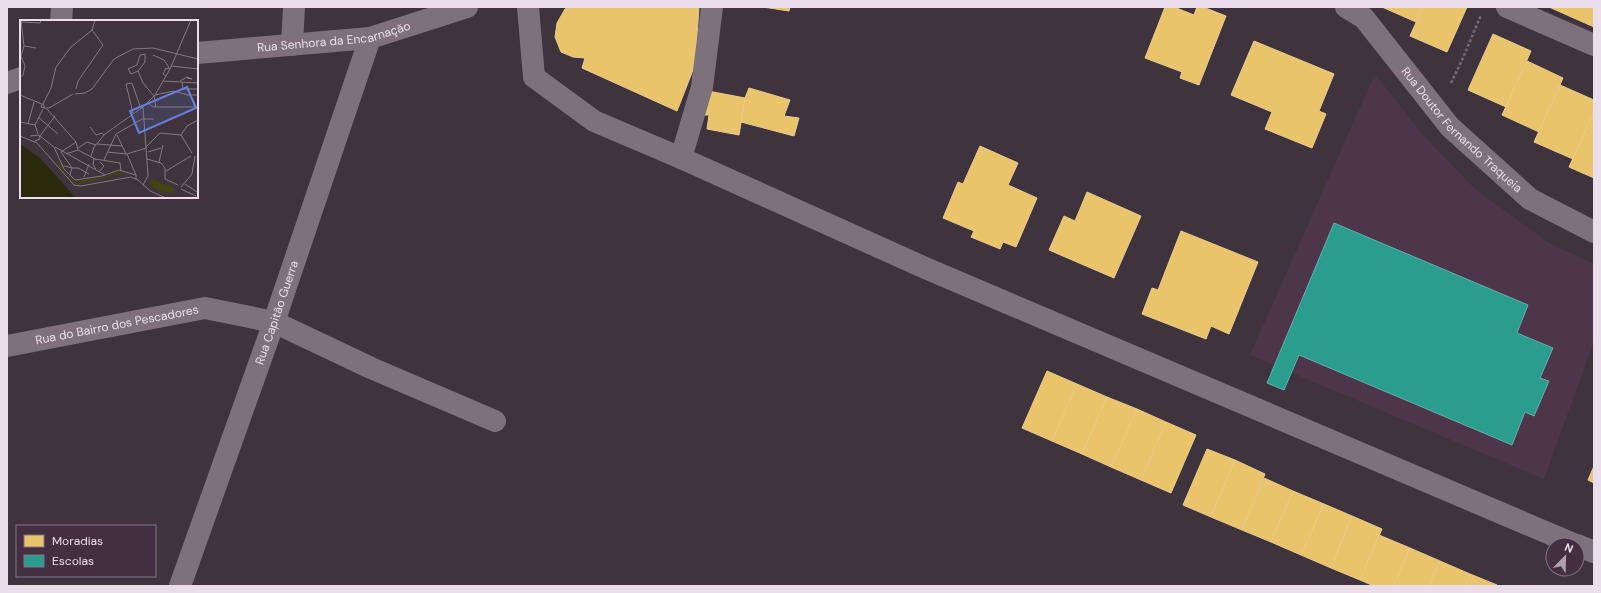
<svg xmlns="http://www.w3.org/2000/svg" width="1601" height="593" font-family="'DM Sans',sans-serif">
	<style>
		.built { fill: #4d354a }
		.homes { fill: #e9c46a; stroke: #eacc90 }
		.schools { fill: #2a9d8f; stroke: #64b0aa }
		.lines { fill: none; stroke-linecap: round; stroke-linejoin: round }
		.path { stroke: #746a73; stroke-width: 2.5; stroke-dasharray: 3 2; stroke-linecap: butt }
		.street { stroke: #7d717c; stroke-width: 22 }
		.labels { text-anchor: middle; stroke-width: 4; stroke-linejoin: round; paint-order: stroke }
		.street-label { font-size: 12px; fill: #ebdeea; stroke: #432f41 }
		.inset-road { fill: none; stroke: #847883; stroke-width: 1 }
		.view { fill: #6580de; fill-opacity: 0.15; stroke: #6580de; stroke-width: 2 }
		.inset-edge { fill: none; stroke: #ebdeea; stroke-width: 2 }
	</style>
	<rect width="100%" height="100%" fill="#3f343e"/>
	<!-- built -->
	<path class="built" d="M1375 74 1422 134 1475 189 1549 243 1594 264V341L1544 479 1250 355Z"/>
	<!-- homes -->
	<g class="homes">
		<path d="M568 7H699L695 65 677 111 582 68 585 58 573 57 561 52 555 37 557 23 565 9Z"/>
		<path d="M763 7H790L789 11Z"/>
		<path d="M1165 7H1174L1194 15 1197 7H1203L1226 16 1199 85 1180 78 1182 72 1145 58Z"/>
		<path d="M1382 7H1423L1416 22Z"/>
		<path d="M1423 7H1467L1447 52 1410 36Z"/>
		<path d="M1549 7H1594V27Z"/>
		<path d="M1493 34 1531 51 1506 107 1468 90Z"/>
		<path d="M1254 41 1334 74 1319 111 1326 114 1312 148 1265 129 1272 112 1231 95Z"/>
		<path d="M1527 61 1563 78 1539 132 1502 115Z"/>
		<path d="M1560 85 1594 100V112L1573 159 1534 142Z"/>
		<path d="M749 88 790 100 784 116 799 118 794 136 741 122 745 98Z"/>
		<path d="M708 91 745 98 739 135 707 129 709 115H704Z"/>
		<path d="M1594 112V178L1569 167Z"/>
		<path d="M980 146 1018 163 1008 185 1037 198 1016 247 1003 242 1000 249 971 237 974 231 943 218 958 182 963 184Z"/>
		<path d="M1087 192 1141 216 1114 278 1049 250 1064 216 1075 221Z"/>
		<path d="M1181 231 1258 262 1229 334 1211 326 1206 339 1142 314 1152 288 1158 290Z"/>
		<path d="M1047 371 1077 384 1052 441 1022 428Z"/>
		<path d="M1077 384 1107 397 1082 454 1052 441Z"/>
		<path d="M1107 397 1137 409 1111 467 1082 454Z"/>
		<path d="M1137 409 1166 422 1141 480 1111 467Z"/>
		<path d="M1166 422 1196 435 1171 493 1141 480Z"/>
		<path d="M1207 449 1235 460 1211 517 1183 505Z"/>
		<path d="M1235 460 1265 474 1242 530 1211 517Z"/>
		<path d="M1594 466V483L1588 480Z"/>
		<path d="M1264 478 1293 491 1271 542 1242 530Z"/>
		<path d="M1293 491 1324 504 1301 555 1271 542Z"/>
		<path d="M1324 504 1352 516 1331 568 1301 555Z"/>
		<path d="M1352 516 1382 529 1360 580 1331 568Z"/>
		<path d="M1379 535 1410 548 1394 586H1374L1360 580Z"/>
		<path d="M1410 548 1440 561 1429 586H1394Z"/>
		<path d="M1440 561 1470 574 1465 586H1429Z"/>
		<path d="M1470 574 1497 585V586H1465Z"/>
	</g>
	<!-- schools -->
	<path class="schools" d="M1334 223 1528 305 1517 333 1553 348 1540 378 1549 381 1534 416 1525 412 1512 445 1299 355 1284 390 1267 383Z"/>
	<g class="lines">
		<!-- path -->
		<path class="path" d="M1451 83 1462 60 1481 15"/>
		<!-- street -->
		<g class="street">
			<path d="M528 7 534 77 594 121 681 158 923 267 1576 545"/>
			<path id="s1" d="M1346 7 1364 18 1450 127 1530 199 1594 232"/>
			<path d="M1507 7 1594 45"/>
			<path d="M61 21 62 7"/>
			<path d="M292 45 294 7"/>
			<path id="s2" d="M197 53 370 38 467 7"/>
			<path d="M7 83 21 78"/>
			<path d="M681 158 702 87 712 7"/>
			<path id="s3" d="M7 346 205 308 274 322 371 368 495 421"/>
			<path d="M1577 545 1594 552"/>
			<path id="s4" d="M180 586 274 322 370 38"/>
		</g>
	</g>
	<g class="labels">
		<!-- street labels -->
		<g class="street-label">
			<text dy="4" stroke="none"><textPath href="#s2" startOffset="138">Rua Senhora da Encarnação</textPath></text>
			<text dy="4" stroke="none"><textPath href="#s1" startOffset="170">Rua Doutor Fernando Traqueia</textPath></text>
			<text dy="4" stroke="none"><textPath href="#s4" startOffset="290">Rua Capitão Guerra</textPath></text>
			<text dy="4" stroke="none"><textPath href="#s3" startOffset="112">Rua do Bairro dos Pescadores</textPath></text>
		</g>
	</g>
	<!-- overview -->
	<g transform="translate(20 20)">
		<rect width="178" height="178" fill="#3f343e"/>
		<path d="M40 141 45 152V155L55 161 56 165 59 161 85 157 96 152H103L115 156 104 153 94 156 96 154 88 158 56 165 44 153 37 142ZM132 159 154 168 152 174 145 171 143 173 129 164Z" fill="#424410"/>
		<path d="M0 124 20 138 56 178H0Z" fill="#2a2a0c"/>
		<path class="inset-road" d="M1 2 20 3 21 0M4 26 16 28M133 35 144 40 150 49M151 46 178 49M118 51 111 54 108 49 117 45 120 35 125 34V42L118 51 123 63 134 76 136 87M146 56 143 54 146 48 149 49M0 57 3 55 5 46 1 36 4 26 1 0M143 61 178 63M160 61 167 57 172 59 167 58M162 62 163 69H178M56 69 58 61 83 25 72 10M55 74 65 73 72 69 94 39 113 29 133 28 178 39M0 75 24 85V88L21 87 22 85M135 75 154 71 168 75H178M128 83 133 87H177M23 84 31 68 36 47 51 27 72 10 75 0M24 88H29L53 74M27 89 56 122 58 130M113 93 106 64 112 63 121 89M35 96 20 116 34 127 44 149 55 160 82 156 99 150 116 155V159M18 97 38 114M0 102 15 105M8 104 14 82M70 107 76 115 82 113 84 115M18 114 15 105 23 89M96 114 122 99H134M97 115 106 134M161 115 167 106 178 100M161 115 172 133M0 116 17 123 54 165 61 166 111 157 118 160 130 171 146 178M10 116 19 115 20 119 15 121M77 124 102 126M35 127 85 155M126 127 140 113 161 115M58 128 67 122 76 125M41 132 52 148H58L69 154M41 132 56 122M87 132 107 134 116 155M128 132 141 128M46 134 58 130 75 139 100 143 101 151M107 134 126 128M71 136 74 127 85 114 123 87 135 75 150 49 171 0M74 138 73 145 76 149M127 139 141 143 145 148V159L158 165M84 140 96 114M139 142 143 125M44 146 52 148 50 155M146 151 171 136M79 152 84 146 80 142M64 157 69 144M165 164 177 172M123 165 128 156 123 87M161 167 172 154 175 136M161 169 176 176"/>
		<path class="view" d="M167 67 176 88 119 113 110 91Z"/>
		<rect width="178" height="178" class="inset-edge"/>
	</g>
	<!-- border -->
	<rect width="1601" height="593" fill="none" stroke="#ebdeea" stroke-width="16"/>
	<!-- legend -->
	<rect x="16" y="525" width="140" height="52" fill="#432f41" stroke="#867585"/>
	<rect x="24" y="535" width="20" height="12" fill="#e9c46a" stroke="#867585"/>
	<text x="52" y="545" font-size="12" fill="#ebdeea">Moradias</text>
	<rect x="24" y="555" width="20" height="12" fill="#2a9d8f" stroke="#867585"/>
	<text x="52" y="565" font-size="12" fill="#ebdeea">Escolas</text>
	<!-- north arrow -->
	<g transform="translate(1565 557) rotate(23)"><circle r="19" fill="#432f41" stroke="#867585"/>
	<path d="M0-3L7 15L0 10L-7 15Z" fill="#afa2ae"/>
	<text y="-6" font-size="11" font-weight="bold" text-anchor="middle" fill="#ebdeea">N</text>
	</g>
</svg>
